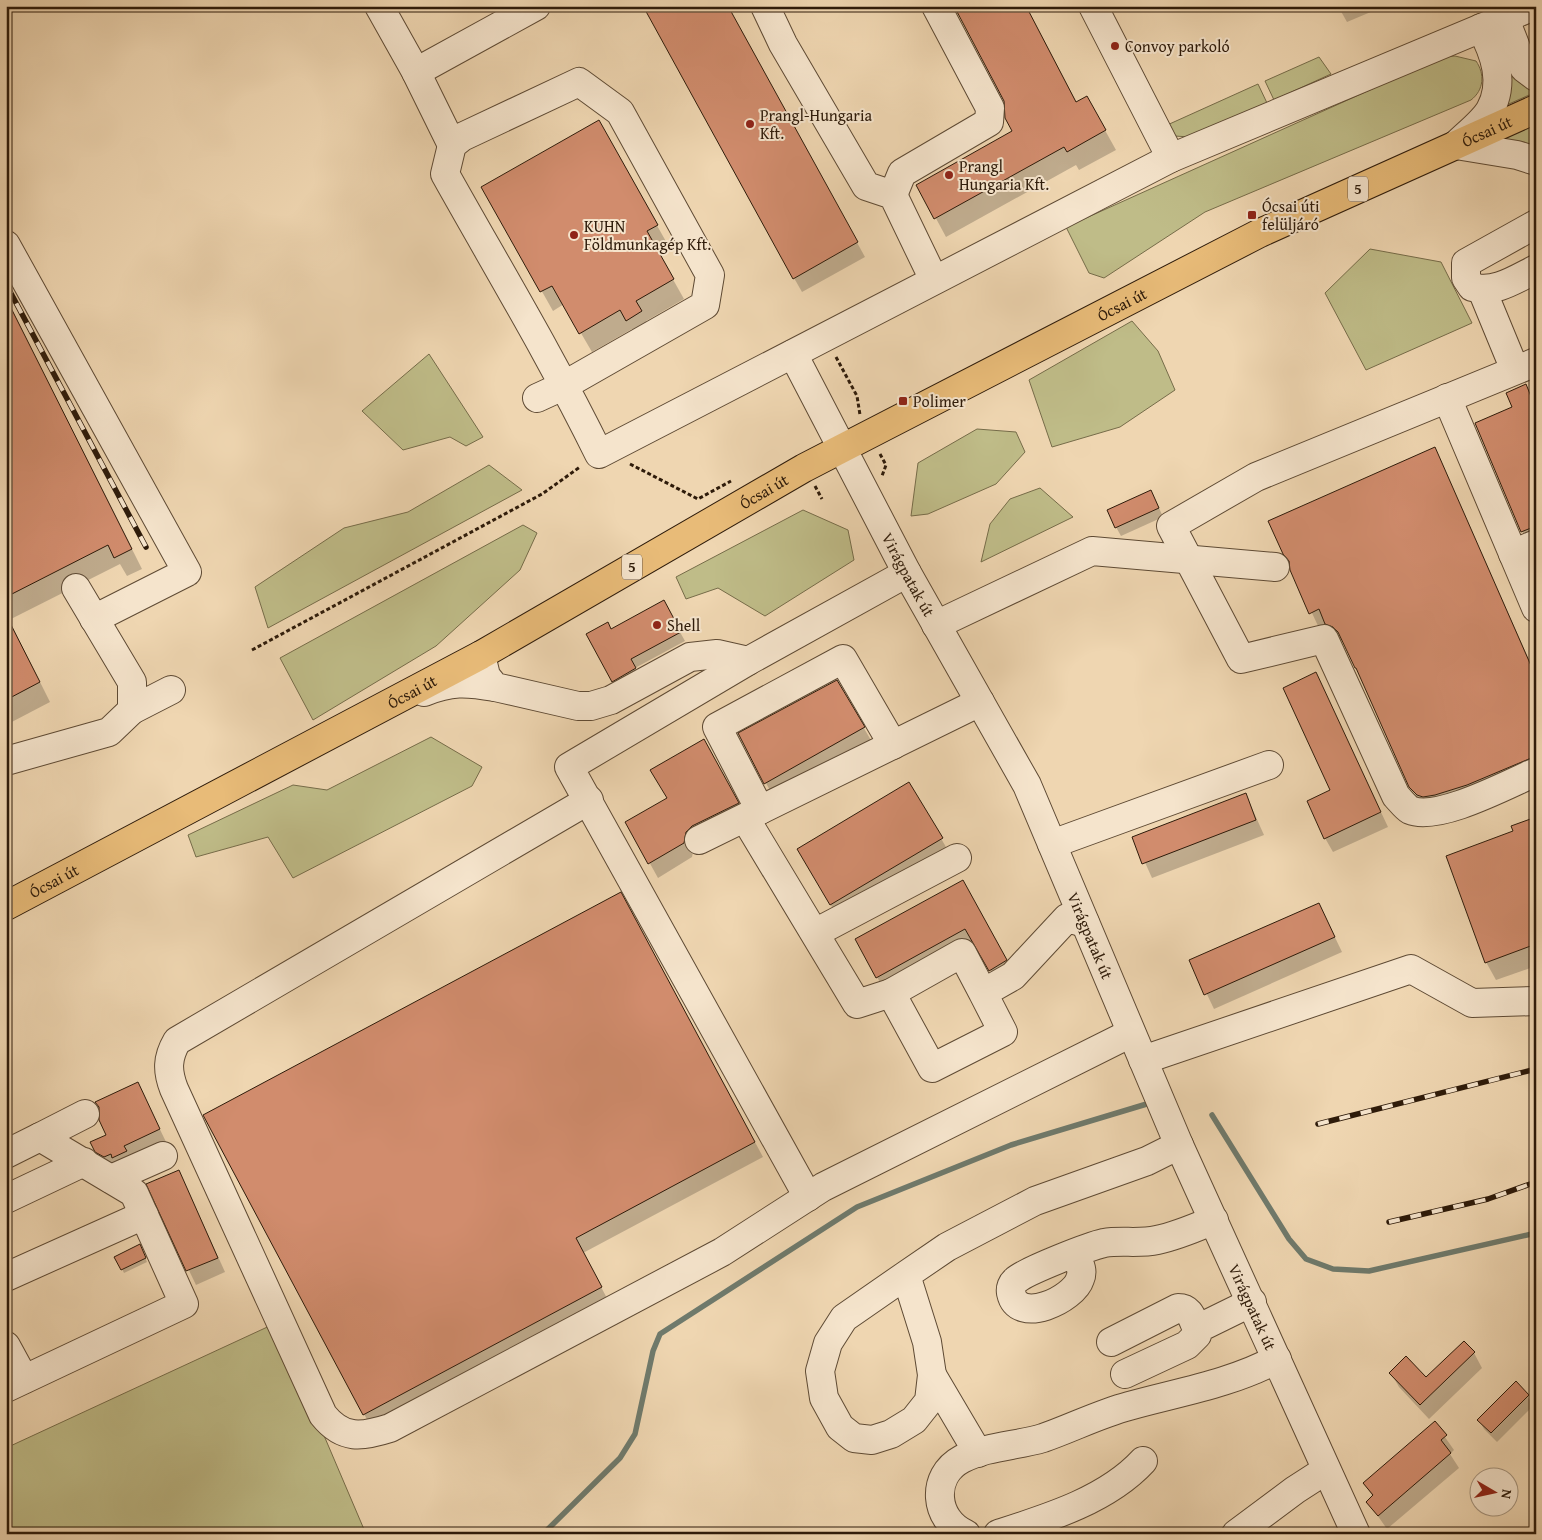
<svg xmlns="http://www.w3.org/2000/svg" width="1542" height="1540" font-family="'Gentium Book Plus',serif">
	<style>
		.green { fill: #bfbc88; stroke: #766c49 }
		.shadow { fill: #0003 }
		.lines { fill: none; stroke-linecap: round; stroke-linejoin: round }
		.stream { stroke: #6f7a6c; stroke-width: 5.5 }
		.building { fill: #d18c6d; stroke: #2e1b0a }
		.minor-casing { stroke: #5e4a34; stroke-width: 30 }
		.major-casing { stroke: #2e1b0a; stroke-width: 30 }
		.path { stroke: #2e1b0a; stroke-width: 3; stroke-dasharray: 4 2.5; stroke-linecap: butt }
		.minor { stroke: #f5e4cc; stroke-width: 28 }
		.major { stroke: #e8bb78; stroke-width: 28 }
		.rail-casing { stroke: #2e1b0a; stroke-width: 5.5 }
		.rail { stroke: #f5e4cc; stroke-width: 4; stroke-dasharray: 11; stroke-linecap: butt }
		.poi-dot { fill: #8f2418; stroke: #f5e4cc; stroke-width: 2 }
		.labels { text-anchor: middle; stroke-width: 4; stroke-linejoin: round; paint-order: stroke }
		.shield { fill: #f5e4cc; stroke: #6a5744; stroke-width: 1 }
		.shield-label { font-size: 15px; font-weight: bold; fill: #2e1b0a }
		.poi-label { font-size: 16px; fill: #2e1b0a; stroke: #f5e4cc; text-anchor: start }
		.street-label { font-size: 16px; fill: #2e1b0a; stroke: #f5e4cc }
	</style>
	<rect width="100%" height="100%" fill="#efd6b1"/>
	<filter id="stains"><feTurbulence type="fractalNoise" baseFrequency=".004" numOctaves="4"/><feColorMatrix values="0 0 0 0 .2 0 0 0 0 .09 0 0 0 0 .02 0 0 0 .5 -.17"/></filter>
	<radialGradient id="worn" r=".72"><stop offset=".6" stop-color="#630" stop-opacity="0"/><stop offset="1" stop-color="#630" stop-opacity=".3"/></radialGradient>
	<!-- green -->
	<g class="green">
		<path d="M1455 56 1476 61C1485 74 1484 90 1471 100L1205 212 1104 278 1089 273 1066 227 1443 57Z"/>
		<path d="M1319 57 1331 74 1274 100 1265 81Z"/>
		<path d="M1504 67 1536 87V92L1502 107Z"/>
		<path d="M1258 84 1267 103 1191 137 1174 136 1165 126Z"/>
		<path d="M1536 121V152L1497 141Z"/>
		<path d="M1370 249 1441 262 1472 323 1366 370 1325 293Z"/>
		<path d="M1132 321 1158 351 1175 390 1120 427 1052 447 1029 380Z"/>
		<path d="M429 354 483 437 466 446 450 437 403 450 362 411Z"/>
		<path d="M977 429 1016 432 1025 452 996 484 928 514 911 516 918 463Z"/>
		<path d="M489 465 522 490 268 628 255 587 344 528 408 512Z"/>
		<path d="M1040 488 1073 517 981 562 990 524 1010 499Z"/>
		<path d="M803 510 848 530 854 560 765 616 718 588 686 599 676 577Z"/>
		<path d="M523 525 537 533 520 570 436 646 313 720 280 658Z"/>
		<path d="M431 737 482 767 472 786 293 878 268 837 196 857 188 835 293 785 327 790Z"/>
		<path d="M276 1323 366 1534H6V1448Z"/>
	</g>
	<!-- shadow -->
	<g class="shadow">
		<path d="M727 6 865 257 802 292 794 278Z"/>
		<path d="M949 6H1026L1077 103 1087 98 1116 150 1079 170 1076 165 946 237 918 185 1014 132 1005 101 961 17Z"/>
		<path d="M1338 6H1385L1347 22Z"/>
		<path d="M598 121 668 245 657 251 684 299 646 321 652 331 638 340 632 329 592 352 564 304 553 311 483 187Z"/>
		<path d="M6 298 142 569 127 576 120 564 9 620 50 702 6 725Z"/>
		<path d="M1525 386 1534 400 1536 399V544L1530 546 1522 531 1513 408Z"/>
		<path d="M1434 449 1536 675V773L1419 802 1343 641 1335 638 1327 624 1319 628 1284 553Z"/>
		<path d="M1156 501 1163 517 1121 536 1116 527Z"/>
		<path d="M663 602 685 641 635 668 640 677 617 689 613 681 611 631Z"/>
		<path d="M1316 674 1388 827 1333 852 1325 838 1332 791Z"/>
		<path d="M837 682 872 742 774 798 740 734Z"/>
		<path d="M712 755 746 818 694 847 692 857 658 878 627 822 668 799Z"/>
		<path d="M909 783 950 854 839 919 798 849Z"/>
		<path d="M1246 795 1264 835 1152 878 1134 838Z"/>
		<path d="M1536 818V966L1496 980 1486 962 1514 832Z"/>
		<path d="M971 896 1014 975 999 985 974 942 885 991 877 977Z"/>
		<path d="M1319 904 1342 952 1214 1009 1191 961Z"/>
		<path d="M629 908 763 1157 583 1253 609 1302 372 1429 205 1115Z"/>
		<path d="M138 1084 167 1144 105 1166 96 1151 107 1135 97 1103Z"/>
		<path d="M179 1171 225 1272 196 1285 148 1185Z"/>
		<path d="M142 1250 147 1262 124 1273 116 1257Z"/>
		<path d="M1464 1343 1474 1353 1482 1368 1429 1419 1399 1387 1391 1373 1426 1379Z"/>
		<path d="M1516 1383 1534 1405 1497 1442 1484 1429 1479 1420Z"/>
		<path d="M1435 1423 1454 1450 1450 1454 1459 1468 1387 1529 1368 1502 1373 1497 1364 1483Z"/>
		<path d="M1148 1530 1152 1534H1144Z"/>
	</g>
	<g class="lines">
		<!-- stream -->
		<g class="stream">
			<path d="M1212 1115 1289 1239 1306 1259 1333 1269 1369 1271 1536 1233"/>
			<path d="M543 1534 620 1458 635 1434 653 1351 660 1334 857 1207 1011 1145 1150 1103"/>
		</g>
	</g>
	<!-- building -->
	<g class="building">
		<path d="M643 6H728L858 242 793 279Z"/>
		<path d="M954 6H1026L1076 102 1087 96 1106 130 1067 152 1064 147 934 219 916 185 1012 131 1005 118 1004 101Z"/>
		<path d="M599 120 658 225 647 231 674 279 636 301 642 311 626 321 620 310 579 334 552 286 540 292 481 187Z"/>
		<path d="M6 298 132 549 114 558 108 545 6 597Z"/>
		<path d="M1526 384 1532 399 1536 398V526L1521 532 1475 423 1512 407 1506 393Z"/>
		<path d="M1435 447 1536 677V756L1467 785 1435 795 1423 797 1417 795 1409 787 1356 668H1355L1338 632 1333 627 1325 624 1319 609 1309 614 1290 570 1289 561 1283 554 1268 521Z"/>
		<path d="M1151 490 1159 508 1115 528 1107 510Z"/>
		<path d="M664 600 681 632 631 659 636 668 612 682 586 634 608 622 611 629Z"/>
		<path d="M6 615 40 682 6 700Z"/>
		<path d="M1316 672 1381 812 1324 839 1307 801 1330 790 1283 688Z"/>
		<path d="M837 680 865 727 764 784 738 733Z"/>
		<path d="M704 739 739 803 692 826 686 832 684 843 648 864 625 822 667 798 650 770Z"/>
		<path d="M909 782 943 838 830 905 797 849Z"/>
		<path d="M1246 793 1256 820 1142 864 1132 837Z"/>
		<path d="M1536 817V944L1485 963 1446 856 1513 831 1511 826Z"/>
		<path d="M963 880 1007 960 989 971 965 929 876 978 855 939Z"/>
		<path d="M621 892 755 1142 576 1238 602 1287 363 1415 203 1115Z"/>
		<path d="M1319 903 1335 937 1204 995 1189 960Z"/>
		<path d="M138 1082 160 1129 124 1146 127 1151 112 1158 111 1154 104 1157 95 1152 90 1142 106 1135 99 1120V1107L95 1102Z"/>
		<path d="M179 1170 218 1258 186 1271 146 1184Z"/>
		<path d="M140 1244 146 1258 121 1270 114 1257Z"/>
		<path d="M1464 1341 1475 1352 1420 1405 1389 1373 1406 1356 1426 1377Z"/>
		<path d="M1516 1381 1529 1395 1491 1433 1477 1420Z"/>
		<path d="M1435 1421 1447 1435 1441 1440 1451 1453 1378 1516 1366 1502 1373 1495 1363 1483Z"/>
	</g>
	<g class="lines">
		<defs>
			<g id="minor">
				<path d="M379 6 416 72 452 145"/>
				<path d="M765 6 783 44 866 186 893 195 934 280"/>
				<path d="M1093 6 1171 158"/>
				<path d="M1505 19 1524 68 1536 77"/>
				<path d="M416 72 536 6"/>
				<path d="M1457 144C1467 134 1483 122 1490 110 1505 83 1495 54 1481 28"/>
				<path d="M1456 145 1517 155 1536 161"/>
				<path d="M893 195 902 173 989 122 990 108 936 6"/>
				<path d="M1536 224 1466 263V278L1472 287C1494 294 1516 279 1536 269"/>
				<path d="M6 245 187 572 94 619"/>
				<path d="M1482 290 1515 370"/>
				<path id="s1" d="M793 354 907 573 1027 785 1179 1145 1356 1534"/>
				<path d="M1536 362 1256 477 1171 526 1241 659 1324 639 1396 796C1400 800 1405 807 1410 810 1438 822 1508 784 1536 772"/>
				<path d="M537 398 563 386 705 305 710 275 620 112 579 82 462 137 452 145 445 174C497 267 552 358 599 454L1171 158 1534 6"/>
				<path d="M1447 398 1536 608"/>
				<path d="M1513 554 1536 544"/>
				<path d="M76 588 132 682V710"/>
				<path d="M936 625 1092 551 1275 567"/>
				<path d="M481 655 486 676 495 687 578 706H591L611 700 690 657 717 654 748 661"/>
				<path d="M424 692C451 681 466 682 495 687"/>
				<path d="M6 761 109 732 132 710 171 690"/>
				<path d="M589 800 177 1041C167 1058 167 1071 174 1089L323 1415C343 1440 362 1437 390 1428L722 1252 823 1187 1131 1033"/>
				<path d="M760 810 717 727 843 659 893 745"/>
				<path d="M745 818 857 1004 891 993"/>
				<path d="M699 840 980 702"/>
				<path d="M1052 844 1269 765"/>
				<path d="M815 933 957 858"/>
				<path d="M983 993 1003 1032 932 1068 891 993 962 953 983 993 1013 976 1067 918 1085 923"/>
				<path d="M1143 1060 1411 969 1472 1003 1536 1001"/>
				<path d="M40 1137 85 1114"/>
				<path d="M6 1154 40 1137 134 1193 184 1304 6 1388"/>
				<path d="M111 1179 163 1156"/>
				<path d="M808 1197 569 767 748 661 907 573"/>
				<path d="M6 1199 84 1162"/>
				<path d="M1075 1254C1079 1263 1084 1270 1080 1279 1074 1299 1018 1326 1011 1293 1010 1288 1012 1283 1016 1280 1026 1271 1090 1246 1104 1243 1121 1240 1139 1244 1157 1240 1177 1236 1195 1228 1214 1220"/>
				<path d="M906 1275 927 1342 932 1375 929 1401 914 1420 891 1434 872 1440 854 1438 840 1427 824 1398 820 1371 828 1343 844 1318 906 1275 947 1247 1035 1201 1147 1161 1179 1145"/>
				<path d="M6 1277 144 1215"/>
				<path d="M1111 1342 1178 1308C1191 1308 1192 1319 1197 1329"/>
				<path d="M6 1346 24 1379"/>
				<path d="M1125 1374 1187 1345 1197 1335V1329L1252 1302"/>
				<path d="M932 1375 978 1453"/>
				<path d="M966 1534C934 1520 930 1476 962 1459 987 1446 1017 1446 1043 1438 1072 1428 1099 1414 1129 1406 1179 1392 1230 1384 1277 1359"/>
				<path d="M998 1534C1048 1518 1107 1500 1143 1461"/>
				<path d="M1236 1534 1295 1490 1326 1470"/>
			</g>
			<g id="major">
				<path id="s2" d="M6 906 481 655 804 468 1260 233 1536 109"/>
			</g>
		</defs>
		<!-- minor casing -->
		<use href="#minor" class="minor-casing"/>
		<!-- major casing -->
		<use href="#major" class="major-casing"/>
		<!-- path -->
		<g class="path">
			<path d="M836 357 857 396 860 415"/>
			<path d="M880 454 886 465 882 476"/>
			<path d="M630 464 698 499 731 481"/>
			<path d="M815 486 822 499"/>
			<path d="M252 650 542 494 580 467"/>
		</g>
		<!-- minor -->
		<use href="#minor" class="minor"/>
		<!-- major -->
		<use href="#major" class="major"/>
		<defs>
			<g id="rail">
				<path d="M6 284 146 547"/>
				<path d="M1318 1124 1536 1069"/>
				<path d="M1389 1222 1488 1199 1536 1182"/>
			</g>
		</defs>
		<!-- rail casing -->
		<use href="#rail" class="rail-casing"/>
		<!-- rail -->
		<use href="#rail" class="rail"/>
	</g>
	<!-- markers -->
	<g class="poi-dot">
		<circle cx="1115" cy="46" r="5"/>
		<circle cx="750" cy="124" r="5"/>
		<circle cx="949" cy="175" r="5"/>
		<rect x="1247" y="210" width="10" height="10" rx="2.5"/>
		<circle cx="574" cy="235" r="5"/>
		<rect x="898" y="396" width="10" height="10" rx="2.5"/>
		<circle cx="657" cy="625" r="5"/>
	</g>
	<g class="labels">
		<!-- shield labels -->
		<g class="shield">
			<rect x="1348" y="176.5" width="20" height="25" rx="4"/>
			<rect x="622" y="554.5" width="20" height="25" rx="4"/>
		</g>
		<g class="shield-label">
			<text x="1358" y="194">5</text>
			<text x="632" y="572">5</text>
		</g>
		<!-- poi labels -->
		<g class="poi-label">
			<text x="1125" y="52">Convoy parkoló</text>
			<text x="760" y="121">Prangl-Hungaria<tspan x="760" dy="18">Kft.</tspan></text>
			<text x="959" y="172">Prangl<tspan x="959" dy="18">Hungaria Kft.</tspan></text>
			<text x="1262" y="212">Ócsai úti<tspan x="1262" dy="18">felüljáró</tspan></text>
			<text x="584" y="232">KUHN<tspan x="584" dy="18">Földmunkagép Kft.</tspan></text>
			<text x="913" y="407">Polimer</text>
			<text x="667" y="631">Shell</text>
		</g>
		<!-- street labels -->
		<g class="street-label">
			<text dy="6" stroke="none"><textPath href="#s2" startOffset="1672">Ócsai út</textPath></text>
			<text dy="6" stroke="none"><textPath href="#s2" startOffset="1268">Ócsai út</textPath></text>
			<text dy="6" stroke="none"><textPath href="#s2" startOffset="864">Ócsai út</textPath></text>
			<text dy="6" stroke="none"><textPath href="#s1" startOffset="249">Virágpatak út</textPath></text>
			<text dy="6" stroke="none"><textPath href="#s2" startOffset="459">Ócsai út</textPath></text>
			<text dy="6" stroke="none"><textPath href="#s2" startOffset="54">Ócsai út</textPath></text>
			<text dy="6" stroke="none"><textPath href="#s1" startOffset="654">Virágpatak út</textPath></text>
			<text dy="6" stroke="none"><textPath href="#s1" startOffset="1059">Virágpatak út</textPath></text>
		</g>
	</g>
	<!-- margin -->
	<rect width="1542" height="1540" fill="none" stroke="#efd6b1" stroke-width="25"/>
	<rect x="8" y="8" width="1527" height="1525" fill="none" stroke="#2e1b0a" stroke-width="2.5"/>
	<rect x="12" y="12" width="1517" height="1515" fill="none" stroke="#2e1b0a"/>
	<!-- north arrow -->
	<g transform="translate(1494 1492) rotate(99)"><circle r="24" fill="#f5e4cc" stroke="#a5947e"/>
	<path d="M0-4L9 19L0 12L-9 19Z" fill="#8f2418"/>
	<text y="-8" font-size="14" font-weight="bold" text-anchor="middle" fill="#2e1b0a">N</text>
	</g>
	<rect width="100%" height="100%" filter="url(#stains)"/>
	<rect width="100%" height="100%" fill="url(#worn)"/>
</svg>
